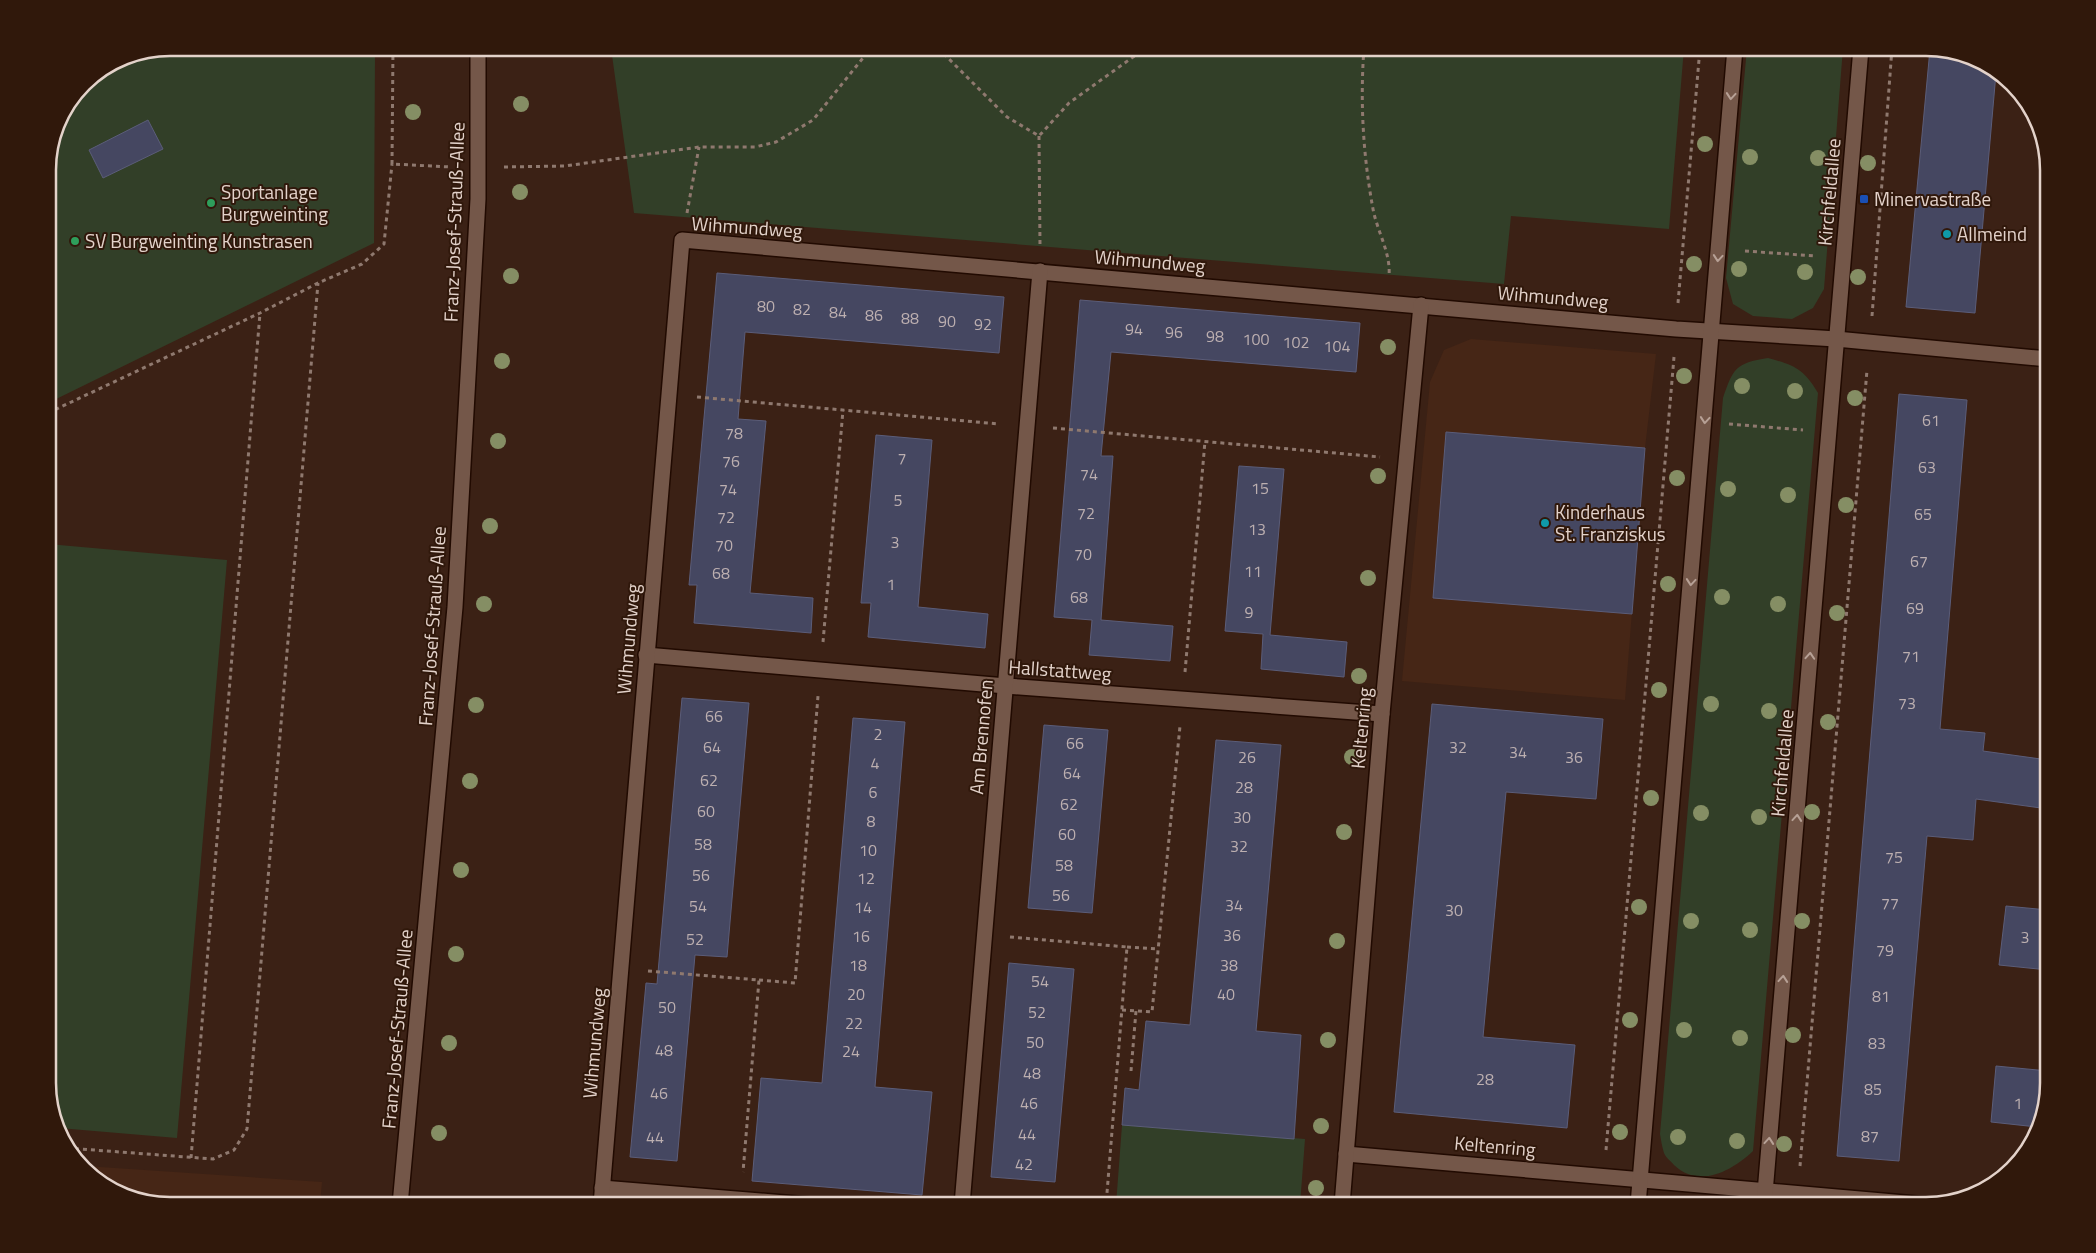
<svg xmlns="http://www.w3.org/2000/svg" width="2096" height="1253" font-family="'Titillium Web',sans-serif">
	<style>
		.built { fill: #462616 }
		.green { fill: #323f28 }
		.building { fill: #454761; stroke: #5b5d79 }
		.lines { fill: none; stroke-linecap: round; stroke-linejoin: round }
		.minor-casing { stroke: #210a01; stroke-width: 18 }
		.path { stroke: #8f796f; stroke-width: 3; stroke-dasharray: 4 4; stroke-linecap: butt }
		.minor { stroke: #745749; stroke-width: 15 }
		.tree { fill: #858e64 }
		.oneway { stroke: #b7a196 }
		.transit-dot { fill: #1a4fb4; stroke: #30180b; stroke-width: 2 }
		.leisure-dot { fill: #2e9e5b; stroke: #30180b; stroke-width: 2 }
		.culture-dot { fill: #0f9aa8; stroke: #30180b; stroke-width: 2 }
		.labels { text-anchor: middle; stroke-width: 4; stroke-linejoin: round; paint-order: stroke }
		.number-label { font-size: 16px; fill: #bcafb0 }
		.poi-label { font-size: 19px; fill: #e3d2ca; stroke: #30180b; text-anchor: start }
		.street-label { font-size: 19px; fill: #e3d2ca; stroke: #30180b }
		.rim { fill: none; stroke: #e3d2ca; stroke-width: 2.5 }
	</style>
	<rect width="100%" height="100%" fill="#3b2115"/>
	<!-- built -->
	<g class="built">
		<path d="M1471 339 1656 354 1645 448 1625 700 1402 681 1430 382 1444 350Z"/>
		<path d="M85 1166 322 1182 320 1205H170L109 1189Z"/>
	</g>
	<!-- green -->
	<g class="green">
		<path d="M170 48H375L374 243 48 403V163L57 123 84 83 124 57Z"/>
		<path d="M611 48H1684L1669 229 1511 216 1504 284 634 213Z"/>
		<path d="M1747 48H1843L1824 289 1813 308 1792 319 1753 316 1733 304 1726 278Z"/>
		<path d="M1768 358C1794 365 1804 369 1818 393L1753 1151C1732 1171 1699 1189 1674 1165 1671 1161 1666 1158 1664 1153 1662 1147 1661 1140 1660 1134L1723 398C1733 369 1735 363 1768 358Z"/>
		<path d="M48 544 227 560 177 1138 59 1128 48 1090Z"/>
		<path d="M1122 1125 1305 1139 1300 1205H1116Z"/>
	</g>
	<!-- building -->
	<g class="building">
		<path d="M1930 49 1987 64 1996 73 1975 313 1906 307Z"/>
		<path d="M148 120 163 149 103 178 89 150Z"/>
		<path d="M717 273 1004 297 999 353 745 332 738 419 766 421 750 593 813 598 811 633 694 623 697 585H689Z"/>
		<path d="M1080 300 1360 323 1356 372 1111 352 1101 456H1113L1101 620 1173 626 1170 661 1089 655 1092 620 1054 617Z"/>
		<path d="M1899 394 1967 400 1940 729 1985 733 1983 751 2048 760V809L1976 799 1973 840 1927 836 1899 1161 1837 1156Z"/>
		<path d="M1446 432 1645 448 1632 614 1433 598Z"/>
		<path d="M876 435 932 440 918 607 988 614 985 648 868 637 871 603H861Z"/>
		<path d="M1239 466 1284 469 1270 635 1347 642 1344 677 1261 669 1263 634 1225 631Z"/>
		<path d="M682 698 749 703 727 957 695 955 677 1161 630 1157 646 983 657 984Z"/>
		<path d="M1432 704 1603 719 1596 799 1506 792 1483 1037 1575 1045 1567 1128 1394 1112Z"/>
		<path d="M853 718 905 722 875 1087 932 1092 922 1195 752 1181 761 1078 822 1083Z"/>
		<path d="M1044 725 1108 730 1092 913 1028 908Z"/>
		<path d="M1216 740 1281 745 1256 1031 1301 1035 1294 1139 1122 1125 1125 1088 1139 1090 1146 1021 1190 1025Z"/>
		<path d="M2006 906 2048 910V970L1999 965Z"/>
		<path d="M1009 963 1074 969 1055 1182 991 1177Z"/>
		<path d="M1996 1066 2048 1071V1083L2037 1127 1991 1122Z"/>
	</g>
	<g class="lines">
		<defs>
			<g id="minor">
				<path d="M646 655 1006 686 1382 714"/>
				<path d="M1346 1154 1928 1205"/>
				<path d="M602 1188 809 1205"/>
				<path d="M400 1205 455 607 478 199V48"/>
				<path d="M601 1205 682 240 1676 329 1836 339 2048 359"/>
				<path d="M962 1205 1040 271"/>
				<path d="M1342 1205 1382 714 1421 305"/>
				<path d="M1638 1205 1735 48"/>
				<path d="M1764 1205 1861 48"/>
			</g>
		</defs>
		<!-- minor casing -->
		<use href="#minor" class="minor-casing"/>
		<!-- path -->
		<g class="path">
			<path d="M393 48 392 164 451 167"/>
			<path d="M938 48 1007 117 1039 136 1069 103 1133 57 1151 48"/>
			<path d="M1364 48C1360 102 1363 155 1373 209 1377 231 1391 253 1389 276"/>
			<path d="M1039 136 1040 245"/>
			<path d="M504 167 565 166 699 147H755L776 142 813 120 871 48"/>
			<path d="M687 213 699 147"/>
			<path d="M1745 251 1816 256"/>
			<path d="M1678 303 1700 48"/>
			<path d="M1872 316 1892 48"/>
			<path d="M697 397 999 424"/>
			<path d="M48 413 260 313 318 283 362 264 384 244 392 164"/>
			<path d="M1729 424 1803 430"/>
			<path d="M1053 428 1380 457"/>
			<path d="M823 642 843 410"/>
			<path d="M1185 672 1205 441"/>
			<path d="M1010 937 1127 947 1106 1205"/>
			<path d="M1127 947 1158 949"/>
			<path d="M648 971 759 980 743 1172"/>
			<path d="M759 980 795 983 818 696"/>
			<path d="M1122 1010 1152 1012 1180 726"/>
			<path d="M1131 1071 1136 1011"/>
			<path d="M67 1148 213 1159 234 1150 247 1129 318 283"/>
			<path d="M1606 1150 1674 357"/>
			<path d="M191 1158 260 313"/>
			<path d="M1800 1166 1867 370"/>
		</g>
		<!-- minor -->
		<use href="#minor" class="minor"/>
	</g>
	<!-- trees -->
	<g class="tree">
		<circle cx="521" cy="104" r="8"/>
		<circle cx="413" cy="112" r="8"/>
		<circle cx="1705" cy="144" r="8"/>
		<circle cx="1750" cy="157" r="8"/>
		<circle cx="1818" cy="158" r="8"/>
		<circle cx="1868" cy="163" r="8"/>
		<circle cx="520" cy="192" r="8"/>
		<circle cx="1694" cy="264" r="8"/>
		<circle cx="1739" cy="269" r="8"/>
		<circle cx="1805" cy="272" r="8"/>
		<circle cx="511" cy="276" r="8"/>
		<circle cx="1858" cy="277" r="8"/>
		<circle cx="1388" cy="347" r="8"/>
		<circle cx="502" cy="361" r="8"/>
		<circle cx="1684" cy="376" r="8"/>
		<circle cx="1742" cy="386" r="8"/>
		<circle cx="1795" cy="391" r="8"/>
		<circle cx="1855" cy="398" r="8"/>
		<circle cx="498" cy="441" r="8"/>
		<circle cx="1378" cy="476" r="8"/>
		<circle cx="1677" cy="478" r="8"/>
		<circle cx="1728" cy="489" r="8"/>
		<circle cx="1788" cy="495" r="8"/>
		<circle cx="1846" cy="505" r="8"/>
		<circle cx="490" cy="526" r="8"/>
		<circle cx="1368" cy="578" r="8"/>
		<circle cx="1668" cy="584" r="8"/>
		<circle cx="1722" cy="597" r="8"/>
		<circle cx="484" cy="604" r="8"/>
		<circle cx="1778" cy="604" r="8"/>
		<circle cx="1837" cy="613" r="8"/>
		<circle cx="1359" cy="676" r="8"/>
		<circle cx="1659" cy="690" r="8"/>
		<circle cx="1711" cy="704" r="8"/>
		<circle cx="476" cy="705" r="8"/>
		<circle cx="1769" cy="711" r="8"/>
		<circle cx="1828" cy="722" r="8"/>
		<circle cx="1352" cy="757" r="8"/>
		<circle cx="470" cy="781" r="8"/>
		<circle cx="1651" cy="798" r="8"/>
		<circle cx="1812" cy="812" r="8"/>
		<circle cx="1701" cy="813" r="8"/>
		<circle cx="1759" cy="817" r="8"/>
		<circle cx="1344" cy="832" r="8"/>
		<circle cx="461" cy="870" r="8"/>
		<circle cx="1639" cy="907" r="8"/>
		<circle cx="1691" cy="921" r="8"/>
		<circle cx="1802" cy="921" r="8"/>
		<circle cx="1750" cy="930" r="8"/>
		<circle cx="1337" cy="941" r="8"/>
		<circle cx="456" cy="954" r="8"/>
		<circle cx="1630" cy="1020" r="8"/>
		<circle cx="1684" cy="1030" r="8"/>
		<circle cx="1793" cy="1035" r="8"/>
		<circle cx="1740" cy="1038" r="8"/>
		<circle cx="1328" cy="1040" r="8"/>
		<circle cx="449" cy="1043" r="8"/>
		<circle cx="1321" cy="1126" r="8"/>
		<circle cx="1620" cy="1132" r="8"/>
		<circle cx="439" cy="1133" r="8"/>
		<circle cx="1678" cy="1137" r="8"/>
		<circle cx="1737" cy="1141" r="8"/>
		<circle cx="1784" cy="1144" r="8"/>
		<circle cx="1316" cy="1188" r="8"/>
	</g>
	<!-- one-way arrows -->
	<defs><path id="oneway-chevron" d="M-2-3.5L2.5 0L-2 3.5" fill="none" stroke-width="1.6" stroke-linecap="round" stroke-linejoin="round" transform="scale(1.25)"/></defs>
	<g class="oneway">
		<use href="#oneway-chevron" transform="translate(1731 96) rotate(95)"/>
		<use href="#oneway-chevron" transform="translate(1718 258) rotate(95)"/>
		<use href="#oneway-chevron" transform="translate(1705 420) rotate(95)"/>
		<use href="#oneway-chevron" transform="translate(1691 582) rotate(95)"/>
		<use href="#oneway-chevron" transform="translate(1810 656) rotate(-86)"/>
		<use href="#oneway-chevron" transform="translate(1797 818) rotate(-85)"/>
		<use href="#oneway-chevron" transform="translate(1783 979) rotate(-85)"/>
		<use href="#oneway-chevron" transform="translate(1769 1141) rotate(-85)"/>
	</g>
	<!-- markers -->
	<rect class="transit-dot" x="1859" y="194" width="10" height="10" rx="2.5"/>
	<g class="leisure-dot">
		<circle cx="211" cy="203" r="5"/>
		<circle cx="75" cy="241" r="5"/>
	</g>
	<g class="culture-dot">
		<circle cx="1947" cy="234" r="5"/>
		<circle cx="1545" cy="523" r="5"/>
	</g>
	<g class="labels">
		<!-- number labels -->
		<g class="number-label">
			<text x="766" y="312">80</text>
			<text x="802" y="315">82</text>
			<text x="838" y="318">84</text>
			<text x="874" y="321">86</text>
			<text x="910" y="324">88</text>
			<text x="947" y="327">90</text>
			<text x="983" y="330">92</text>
			<text x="1134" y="335">94</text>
			<text x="1174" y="338">96</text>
			<text x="1215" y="342">98</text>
			<text x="1256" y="345">100</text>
			<text x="1296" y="348">102</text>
			<text x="1337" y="352">104</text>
			<text x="1931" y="426">61</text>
			<text x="734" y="439">78</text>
			<text x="902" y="464">7</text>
			<text x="731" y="467">76</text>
			<text x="1927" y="473">63</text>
			<text x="1089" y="480">74</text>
			<text x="1260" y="494">15</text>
			<text x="728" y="495">74</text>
			<text x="898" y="506">5</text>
			<text x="1086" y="519">72</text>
			<text x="1923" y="520">65</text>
			<text x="726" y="523">72</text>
			<text x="1257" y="535">13</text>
			<text x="895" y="548">3</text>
			<text x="724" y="551">70</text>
			<text x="1083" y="560">70</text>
			<text x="1919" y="567">67</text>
			<text x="1253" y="577">11</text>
			<text x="721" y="579">68</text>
			<text x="891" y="590">1</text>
			<text x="1079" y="603">68</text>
			<text x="1915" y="614">69</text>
			<text x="1249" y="618">9</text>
			<text x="1911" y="662">71</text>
			<text x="1907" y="709">73</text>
			<text x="714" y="722">66</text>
			<text x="878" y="740">2</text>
			<text x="1075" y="749">66</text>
			<text x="712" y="753">64</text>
			<text x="1458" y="753">32</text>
			<text x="1518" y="758">34</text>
			<text x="1247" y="763">26</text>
			<text x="1574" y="763">36</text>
			<text x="875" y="769">4</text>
			<text x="1072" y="779">64</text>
			<text x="709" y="786">62</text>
			<text x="1244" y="793">28</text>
			<text x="873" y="798">6</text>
			<text x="1069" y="810">62</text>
			<text x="706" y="817">60</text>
			<text x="1242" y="823">30</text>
			<text x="871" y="827">8</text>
			<text x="1067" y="840">60</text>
			<text x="703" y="850">58</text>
			<text x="1239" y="852">32</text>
			<text x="868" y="856">10</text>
			<text x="1894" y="863">75</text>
			<text x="1064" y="871">58</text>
			<text x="701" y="881">56</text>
			<text x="866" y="884">12</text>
			<text x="1061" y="901">56</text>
			<text x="1890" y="909">77</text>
			<text x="1234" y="911">34</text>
			<text x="698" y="912">54</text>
			<text x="863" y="913">14</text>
			<text x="1454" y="916">30</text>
			<text x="1232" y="941">36</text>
			<text x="861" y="942">16</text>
			<text x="2025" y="943">3</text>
			<text x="695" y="945">52</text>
			<text x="1885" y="956">79</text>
			<text x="858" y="971">18</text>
			<text x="1229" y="971">38</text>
			<text x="1040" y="987">54</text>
			<text x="856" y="1000">20</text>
			<text x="1226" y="1000">40</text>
			<text x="1881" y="1002">81</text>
			<text x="667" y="1013">50</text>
			<text x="1037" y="1018">52</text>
			<text x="854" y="1029">22</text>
			<text x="1035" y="1048">50</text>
			<text x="1877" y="1049">83</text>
			<text x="664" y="1056">48</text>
			<text x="851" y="1057">24</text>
			<text x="1032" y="1079">48</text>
			<text x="1485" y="1085">28</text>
			<text x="1873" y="1095">85</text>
			<text x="659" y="1099">46</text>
			<text x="1029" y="1109">46</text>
			<text x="2018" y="1109">1</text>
			<text x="1027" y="1140">44</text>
			<text x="1870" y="1142">87</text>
			<text x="655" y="1143">44</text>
			<text x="1024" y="1170">42</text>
		</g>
		<!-- poi labels -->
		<g class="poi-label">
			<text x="221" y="199">Sportanlage<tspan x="221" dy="22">Burgweinting</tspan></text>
			<text x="1874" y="206">Minervastraße</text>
			<text x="1957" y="241">Allmeind</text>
			<text x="85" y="248">SV Burgweinting Kunstrasen</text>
			<text x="1555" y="519">Kinderhaus<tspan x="1555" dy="22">St. Franziskus</tspan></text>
		</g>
		<!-- street labels -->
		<g class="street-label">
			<text transform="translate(1829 192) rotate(-85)" y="7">Kirchfeldallee</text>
			<text transform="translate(454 222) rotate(-88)" y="7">Franz-Josef-Strauß-Allee</text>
			<text transform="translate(747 227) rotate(4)" y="7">Wihmundweg</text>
			<text transform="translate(1150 261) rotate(5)" y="7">Wihmundweg</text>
			<text transform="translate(1553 297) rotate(5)" y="7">Wihmundweg</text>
			<text transform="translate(432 626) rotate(-86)" y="7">Franz-Josef-Strauß-Allee</text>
			<text transform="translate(628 639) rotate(-85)" y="7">Wihmundweg</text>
			<text transform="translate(1060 670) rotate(4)" y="7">Hallstattweg</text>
			<text transform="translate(1361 728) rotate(-85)" y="7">Keltenring</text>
			<text transform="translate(981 737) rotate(-85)" y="7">Am Brennofen</text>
			<text transform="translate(1782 763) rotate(-85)" y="7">Kirchfeldallee</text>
			<text transform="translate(397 1029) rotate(-85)" y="7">Franz-Josef-Strauß-Allee</text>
			<text transform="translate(594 1043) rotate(-85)" y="7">Wihmundweg</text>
			<text transform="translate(1495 1146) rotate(5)" y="7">Keltenring</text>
		</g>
	</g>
	<!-- crop -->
	<path d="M0 0H2096V1253H0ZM170 56H1926A114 114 0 0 1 2040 170V1083A114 114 0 0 1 1926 1197H170A114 114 0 0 1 56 1083V170A114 114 0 0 1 170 56Z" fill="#30180b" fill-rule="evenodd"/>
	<path class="rim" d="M170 56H1926A114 114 0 0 1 2040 170V1083A114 114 0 0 1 1926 1197H170A114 114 0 0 1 56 1083V170A114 114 0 0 1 170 56Z"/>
</svg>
